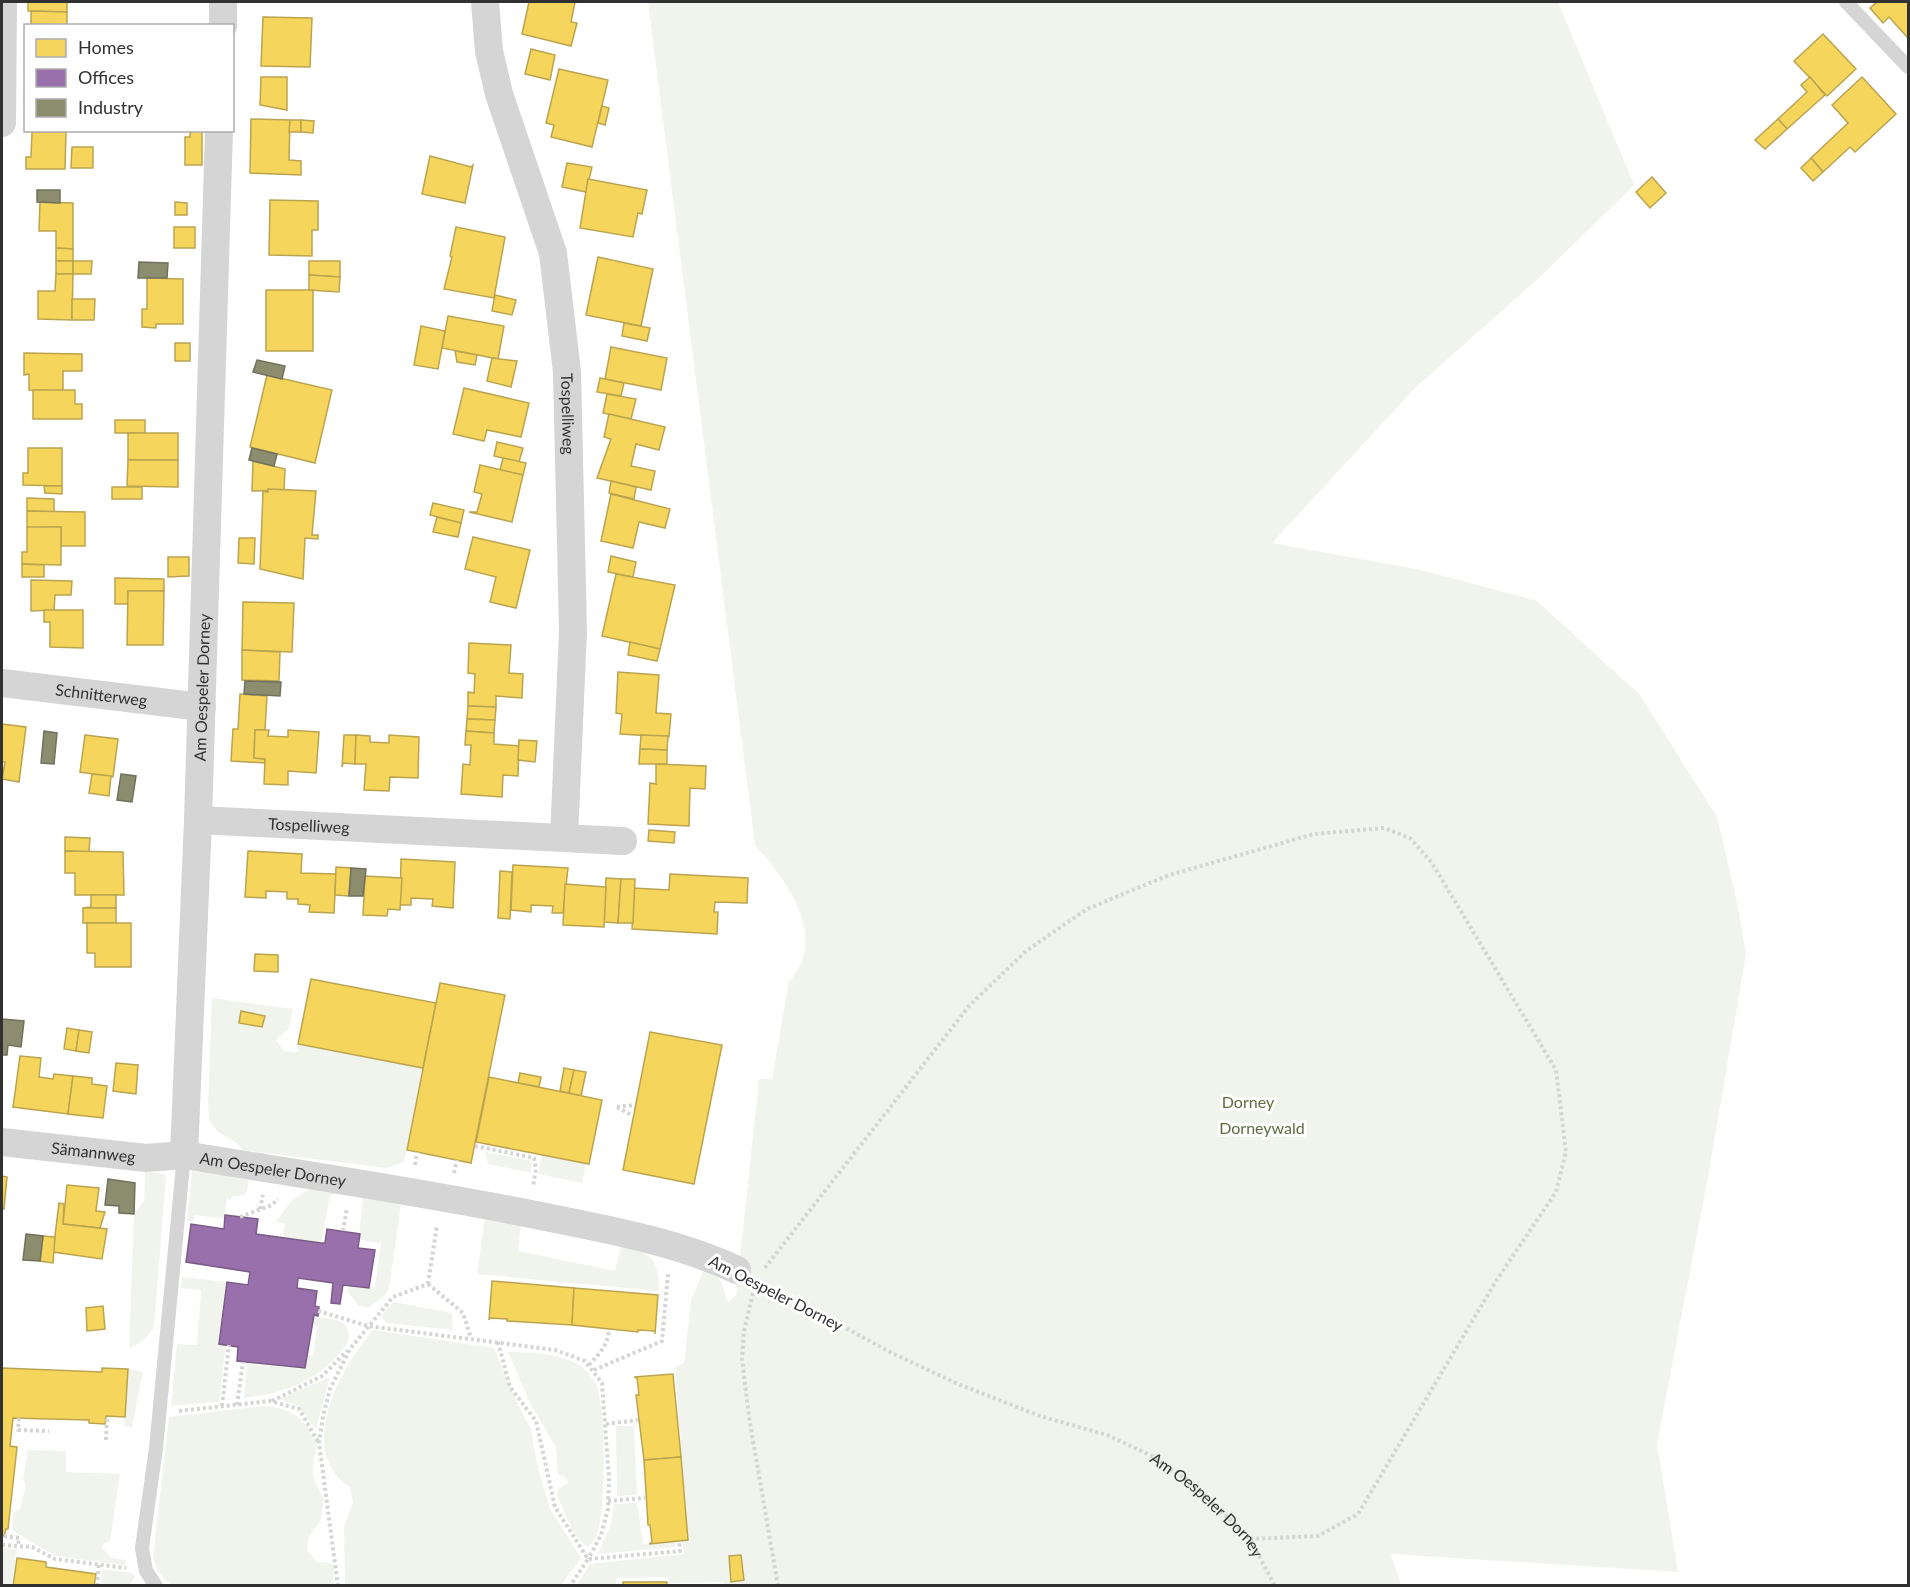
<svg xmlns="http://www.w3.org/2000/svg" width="1910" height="1587" font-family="Lato,sans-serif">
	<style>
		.green { fill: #f1f4ec }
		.homes { fill: #f6d55c; stroke: #bba44f; stroke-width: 1.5 }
		.offices { fill: #9970ab; stroke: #7a5d86; stroke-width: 1.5 }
		.industry { fill: #8c8c6e; stroke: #71715c; stroke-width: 1.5 }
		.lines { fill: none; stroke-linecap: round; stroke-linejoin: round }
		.path { stroke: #d5d5d5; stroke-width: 4; stroke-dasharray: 3 3; stroke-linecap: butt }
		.service { stroke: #d5d5d5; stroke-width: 14 }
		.minor { stroke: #d5d5d5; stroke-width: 28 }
		.labels { text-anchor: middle; stroke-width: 6; stroke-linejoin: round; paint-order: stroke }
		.street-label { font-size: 16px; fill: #313131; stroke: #fff }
		.park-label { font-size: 16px; fill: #5b6d3f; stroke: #fff }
	</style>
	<rect width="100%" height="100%" fill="#fff"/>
	<!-- green -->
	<g class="green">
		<path d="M648 2H1558L1634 185 1539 278 1416 387 1272 543 1421 570 1537 601 1640 695 1717 817 1737 902 1746 954 1708 1177 1657 1444 1678 1572 1391 1554 1401 1585 724 1586V1582L669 1583 668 1577 616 1578V1585L576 1586 590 1564 684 1554 682 1541 688 1539 675 1367 684 1363 691 1300 708 1260 720 1280 728 1302 736 1295 759 1079H772L789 981C830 938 786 879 755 845Z"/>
		<path d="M212 998 293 1009 289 1028 276 1040 284 1051 298 1052V1044L423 1068 404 1162 386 1168 243 1150C227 1131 210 1138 208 1107Z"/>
		<path d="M485 1152 532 1161 531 1173 488 1164Z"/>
		<path d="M542 1155 586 1164 582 1183 538 1174Z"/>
		<path d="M145 1171 166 1175 154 1327 145 1339 129 1349 134 1214 144 1201Z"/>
		<path d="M192 1171 249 1179 247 1191 243 1196H233L230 1200 227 1198 224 1219 195 1215 193 1221H187Z"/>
		<path d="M311 1188 337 1192 330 1196 321 1243 283 1238 285 1223 276 1222 292 1200Z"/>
		<path d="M363 1196 401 1205 389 1289 383 1297 368 1308 358 1305 348 1292 349 1285 375 1287 381 1243 361 1240 359 1236Z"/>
		<path d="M485 1217 521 1225 518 1251 615 1271 621 1245C652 1254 659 1258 659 1291L477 1274Z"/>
		<path d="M182 1277 227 1282 219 1344 226 1345 219 1402 171 1406 177 1344 197 1345 201 1290 181 1288Z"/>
		<path d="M394 1302 452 1313 453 1330 386 1323 381 1316Z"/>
		<path d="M313 1317C331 1319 351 1317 349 1340 328 1377 285 1394 244 1398L247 1364 305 1369 308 1355 313 1356 317 1327 313 1324Z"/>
		<path d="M373 1330 494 1348 519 1407 531 1429 537 1464 550 1509 581 1558 561 1585H345L344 1527 353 1503 350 1487C294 1451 341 1367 373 1330Z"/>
		<path d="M508 1352C532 1352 563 1353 583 1368 588 1372 595 1381 597 1386 606 1418 606 1500 598 1532 596 1538 592 1543 588 1547 569 1534 568 1515 557 1497L558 1489 568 1483 565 1477 558 1475 556 1447 530 1403Z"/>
		<path d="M128 1369 143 1372 132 1427 124 1426Z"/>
		<path d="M330 1377 316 1429 298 1406 279 1399Z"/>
		<path d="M262 1406C291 1407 304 1418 317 1443 313 1474 307 1470 324 1499L320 1522 309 1536 307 1550 317 1562 330 1563 334 1566 333 1585H171L158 1572 153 1557 169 1417Z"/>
		<path d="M616 1426H634L637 1495 617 1496Z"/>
		<path d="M28 1450 66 1451V1472L120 1474 110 1541 103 1544 102 1548 112 1558 126 1560 125 1565 55 1556 12 1530 13 1512 20 1510 26 1484 23 1479Z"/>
		<path d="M637 1503 643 1544 675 1541 676 1547 598 1554 611 1524 614 1504Z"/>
		<path d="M2 1548 17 1549 11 1585H2Z"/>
		<path d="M102 1569 132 1573 135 1577 129 1585H101Z"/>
	</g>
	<!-- homes -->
	<g class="homes">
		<path d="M28 2H67V12L28 11Z"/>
		<path d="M529 2H575L571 22 577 23 571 46 522 34Z"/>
		<path d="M1877 2H1908V38L1889 17 1883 23 1870 8Z"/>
		<path d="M31 11 67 12V25L31 24Z"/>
		<path d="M263 17 312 18 310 67 261 66Z"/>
		<path d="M1823 34 1856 69 1827 96 1794 61Z"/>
		<path d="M531 49 555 55 550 80 525 74Z"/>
		<path d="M559 69 608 80 592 147 551 137 554 125 546 123Z"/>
		<path d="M261 77H287V110L260 105Z"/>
		<path d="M1810 77 1825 95 1787 129 1778 119 1807 92 1801 85Z"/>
		<path d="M1862 77 1896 114 1855 152 1850 147 1823 172 1811 158 1848 123 1832 105Z"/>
		<path d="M602 106 609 108 605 125 598 123Z"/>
		<path d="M251 119 290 120 289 160 301 161V175L250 173Z"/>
		<path d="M1778 119 1787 129 1765 149 1755 140Z"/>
		<path d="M290 120H301V132H289Z"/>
		<path d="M301 120 314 121 313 133 301 132Z"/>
		<path d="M190 130H202V165H185V137H190Z"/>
		<path d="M32 132H66L65 169H26V157H31Z"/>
		<path d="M72 147H93V168H71Z"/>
		<path d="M430 156 471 167 473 165 465 203 422 194Z"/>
		<path d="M1811 158 1823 172 1813 181 1801 168Z"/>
		<path d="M567 163 592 167 586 192 562 187Z"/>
		<path d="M1652 177 1666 193 1650 208 1636 192Z"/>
		<path d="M588 179 647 190 642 214 638 213 633 237 580 228Z"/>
		<path d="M270 200 318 201V230H312V256L269 255Z"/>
		<path d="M40 202 73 203V249L56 248V231H39Z"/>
		<path d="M175 202 187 203V215H175Z"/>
		<rect x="174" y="227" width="21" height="21"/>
		<path d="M456 227 505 237 494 298 444 289 452 257 450 256Z"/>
		<path d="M56 248 73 249V261H56Z"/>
		<path d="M598 257 653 269 641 326 586 315Z"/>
		<rect x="56" y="261" width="17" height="13"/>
		<path d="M73 261H92L91 274H73Z"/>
		<path d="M309 261H340V277L309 275Z"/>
		<path d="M56 274H73L72 320 38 319V291H55Z"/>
		<path d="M309 275 340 277 339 292 309 290Z"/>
		<path d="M147 278 183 279V324H156V328L142 327V309H147Z"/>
		<rect x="266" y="290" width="47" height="61"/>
		<path d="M495 295 516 300 512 315 492 311Z"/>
		<path d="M72 299H95L94 320H72Z"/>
		<path d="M448 316 504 326 498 359 442 348Z"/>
		<path d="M624 323 650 328 647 341 622 336Z"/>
		<path d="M421 326 445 331 438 369 414 365Z"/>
		<rect x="175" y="343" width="15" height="18"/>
		<path d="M611 347 667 358 661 390 605 379Z"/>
		<path d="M455 351 477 355 475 365 457 362Z"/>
		<path d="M24 353 82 354V371H63V391L29 390V374L24 375Z"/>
		<path d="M492 358 517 361 511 387 487 381Z"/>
		<path d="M267 375 332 390 315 463 250 447Z"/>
		<path d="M600 378 624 383 621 396 597 392Z"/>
		<path d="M464 388 529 403 521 437 487 430 484 441 453 434Z"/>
		<path d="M33 390H75V404H82V419H33Z"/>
		<path d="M607 394 636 399 631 419 603 413Z"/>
		<path d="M609 414 665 427 659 450 636 444 631 466 655 471 651 490 597 478 611 439 604 437Z"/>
		<rect x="115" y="420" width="30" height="13"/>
		<rect x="128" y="433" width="50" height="27"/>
		<path d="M497 442 523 448 519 462 494 456Z"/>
		<path d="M28 448H62V486L23 485V473H28Z"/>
		<path d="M503 458 526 463 523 475 500 470Z"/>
		<path d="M128 460H178V487L127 486Z"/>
		<path d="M253 461 285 469 284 490 252 491Z"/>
		<path d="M480 465 523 475 512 522 469 512H477L482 494 474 492Z"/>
		<path d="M611 481 636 487 634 499 609 493Z"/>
		<path d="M44 486H62V494L45 493Z"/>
		<rect x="112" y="487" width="30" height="12"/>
		<path d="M268 489 316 491 312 535H318V539L305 538 303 579 260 569 263 491 268 492Z"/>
		<path d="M611 494 670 509 665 528 639 522 633 548 601 541Z"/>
		<path d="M27 498 54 499V512L27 511Z"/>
		<path d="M433 503 464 510 461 523 430 515Z"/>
		<path d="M27 511 85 512V546H61V527L27 528Z"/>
		<path d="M437 517 461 523 458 537 433 532Z"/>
		<path d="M27 527H61V565L22 564V552H27Z"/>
		<path d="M473 537 530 550 516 608 490 602 496 577 465 569Z"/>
		<path d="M239 538H255L254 564 238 563Z"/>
		<path d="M611 556 636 562 633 577 608 572Z"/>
		<path d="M168 557H189V576L168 577Z"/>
		<path d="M22 564 44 565V577H22Z"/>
		<path d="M616 574 675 585 660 649 602 636Z"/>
		<path d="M115 578 164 579V591H128V604H115Z"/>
		<path d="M31 580 72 581 71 595H55L54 610 31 611Z"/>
		<path d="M128 591H164L163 645H127Z"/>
		<path d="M243 602 294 603 292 652 242 650Z"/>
		<path d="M44 610H83V648L50 647V622H44Z"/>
		<path d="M630 642 660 649 657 661 628 655Z"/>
		<path d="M469 643 511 645 509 673 523 674 522 698 496 696V707L468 706V692L474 693 475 674 468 673Z"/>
		<path d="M242 650 280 652 279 681 242 680Z"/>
		<path d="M618 672 659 675 656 713 671 714 669 737 620 734 622 714 616 713Z"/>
		<path d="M240 694 267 696 265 730H255L254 758 265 759V763L231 761 233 729H238Z"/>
		<path d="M468 706 496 707 495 720 467 719Z"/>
		<path d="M467 719 495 720 494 733 466 731Z"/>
		<path d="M2 724 26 727 19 782 2 779 5 762H2Z"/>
		<path d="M255 730H269L268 736 288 737V730L319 732 316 773 288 771V785L264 784 265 759 254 758Z"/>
		<path d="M466 731 494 733V744L519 746 518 776 503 775 502 797 461 794 463 764 470 765 471 745H465Z"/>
		<path d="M85 735 118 739 113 777 80 772Z"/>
		<path d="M344 735H356L355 764 343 763 342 767Z"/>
		<path d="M356 735 370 736V742L389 743V735L419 737 418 778 390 777 389 791 364 790 366 764H355Z"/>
		<path d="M641 735 668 736 667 750 640 749Z"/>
		<path d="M519 740 537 741 535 762 518 760Z"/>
		<path d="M640 749 667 750V764H639Z"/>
		<path d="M656 764 706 766 705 789 690 788 689 826 648 824 650 783 656 784Z"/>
		<path d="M92 774 111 776 109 796 89 793Z"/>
		<path d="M649 830 675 832 674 843 648 841Z"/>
		<path d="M65 837 90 838 89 852 65 851Z"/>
		<path d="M65 851 123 852 124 895H75V873H65Z"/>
		<path d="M248 851 302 854 301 873 336 874 334 913 309 912 310 905 298 904V899H287V892L266 891V898L245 897Z"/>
		<path d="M401 859 455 862 453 908 432 906 433 899 411 898V905H400Z"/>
		<path d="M513 865 568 868 563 913H552L553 906 531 905V912L511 910Z"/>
		<path d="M336 867 351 868 349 896 335 895Z"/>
		<path d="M500 871 512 872 510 919 498 918Z"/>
		<path d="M670 874 748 878 747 903 715 902 714 912H718L717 934 632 929 634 888 669 890Z"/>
		<path d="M365 876 402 878 400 910 388 909 387 916 363 915Z"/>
		<path d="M606 878 621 879 618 923 604 922Z"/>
		<path d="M621 879H635L633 923H618Z"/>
		<path d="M565 884 606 887 604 927 563 925Z"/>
		<path d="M91 895H116V908H83L91 907Z"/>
		<rect x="83" y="908" width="33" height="15"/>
		<path d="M131 923V967H95V953H87V923Z"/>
		<path d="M255 954 278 955V972L254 971Z"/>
		<path d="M311 979 436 1003 423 1068 298 1044Z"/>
		<path d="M440 983 505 995 471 1163 407 1150Z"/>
		<path d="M241 1011 265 1016 262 1027 239 1023Z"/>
		<path d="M67 1028 79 1030 76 1051 64 1049Z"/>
		<path d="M79 1030 92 1032 89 1053 76 1051Z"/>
		<path d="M650 1032 722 1045 694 1184 623 1170Z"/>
		<path d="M20 1056 41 1058 39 1077 53 1079 54 1074 73 1076 68 1114 13 1107Z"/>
		<path d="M116 1063 138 1065 136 1094 113 1091Z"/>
		<path d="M564 1068 574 1070 569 1093 560 1091Z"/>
		<path d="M574 1070 586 1072 581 1096 569 1093Z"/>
		<path d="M520 1073 541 1077 539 1087 518 1083Z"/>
		<path d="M73 1076 92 1078V1084L107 1086 103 1118 68 1114Z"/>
		<path d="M489 1077 602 1100 589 1164 476 1142Z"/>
		<path d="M2 1176 7 1177 4 1209H2Z"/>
		<path d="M67 1185 99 1188 96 1211 105 1212 100 1228 63 1224Z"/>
		<path d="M59 1203 64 1204 63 1224 107 1229 102 1259 53 1252Z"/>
		<path d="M43 1236 55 1237 53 1263 40 1261Z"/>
		<path d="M492 1281 574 1288 572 1325 507 1321V1319L490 1318 489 1320Z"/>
		<path d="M574 1288 658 1295 655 1334V1331L638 1330V1332L572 1325Z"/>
		<path d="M103 1306 105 1329 87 1331 86 1308Z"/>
		<path d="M2 1368 102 1372V1368L128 1369 125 1417 106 1416 105 1424 89 1423V1420L13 1418 10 1446 17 1447 8 1529H6L4 1536H2Z"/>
		<path d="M673 1374 681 1457 644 1460 636 1395H639L637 1378 634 1377Z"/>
		<path d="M681 1457 688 1540 649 1544 652 1542 650 1525H648L644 1460Z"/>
		<path d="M741 1555 744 1580 731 1582 729 1556Z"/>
		<path d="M17 1558 46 1562V1567L96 1574 94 1586H13Z"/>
		<path d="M623 1582H667L666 1586H623Z"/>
	</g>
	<!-- offices -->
	<path class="offices" d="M225 1215 258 1219 256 1234 321 1243H325L327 1229 360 1234 358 1248 375 1250 369 1288 343 1285 340 1304 331 1303 333 1283 298 1278 297 1288 317 1291 315 1306 319 1307 318 1316 314 1315 305 1368 237 1361 238 1347 219 1344 227 1282 248 1285 250 1272 186 1262 191 1224 224 1229Z"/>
	<!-- industry -->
	<g class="industry">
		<path d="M37 190H60V203L37 202Z"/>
		<path d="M139 262 168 263 167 278H138Z"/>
		<path d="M257 360 285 366 282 379 253 372Z"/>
		<path d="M252 448 277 454 274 466 249 460Z"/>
		<path d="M245 681 281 682 280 696 244 694Z"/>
		<path d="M44 731 57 733 54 764 41 763Z"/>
		<path d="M121 774 136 776 132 802 117 800Z"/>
		<path d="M351 868 366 869 363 896H349Z"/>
		<path d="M2 1019 24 1021 21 1047 8 1045 7 1055H2Z"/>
		<path d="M108 1179 135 1183 134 1214 119 1213V1206L105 1205Z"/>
		<path d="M26 1234 43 1236 40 1261 23 1260Z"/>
	</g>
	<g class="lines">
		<!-- path -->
		<g class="path">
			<path d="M617 1107 633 1116"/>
			<path d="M617 1107 635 1105"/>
			<path d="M475 1146 534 1158 536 1169 533 1187"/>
			<path d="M415 1165 417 1152"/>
			<path d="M454 1173 457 1160"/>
			<path d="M260 1209 263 1195"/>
			<path d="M240 1217 272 1205 278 1199"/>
			<path d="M343 1231 347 1208"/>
			<path d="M765 1268 969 1006 1026 951 1087 909 1169 875 1314 834 1384 828 1410 838 1432 863 1556 1070 1566 1152 1556 1192 1496 1281 1358 1514 1318 1536 1250 1539"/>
			<path id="s1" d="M762 1283 892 1353 958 1384 1040 1416 1107 1435 1152 1456 1194 1485 1250 1539 1275 1586"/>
			<path d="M428 1284 437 1225"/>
			<path d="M428 1284 463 1313 471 1338"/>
			<path d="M753 1293 744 1331 742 1359 749 1417 778 1586"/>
			<path d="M318 1311 368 1326 555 1350 585 1361 602 1383 609 1478 608 1509 601 1535 588 1559"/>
			<path d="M498 1342 510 1387 536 1421 555 1507 588 1559 570 1586"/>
			<path d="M589 1365C599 1354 608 1345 609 1330"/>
			<path d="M594 1370 662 1341 668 1274"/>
			<path d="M272 1401 322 1376 347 1351"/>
			<path d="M237 1405 243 1362"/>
			<path d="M222 1406 229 1345"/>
			<path d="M179 1411 270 1401 299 1409 319 1443"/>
			<path d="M19 1418 18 1430 49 1431"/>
			<path d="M606 1424 638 1420"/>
			<path d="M106 1440 107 1417"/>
			<path d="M608 1501 645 1498"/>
			<path d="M4 1536 19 1538 18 1546"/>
			<path d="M2 1545 32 1547 55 1559 126 1568"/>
			<path d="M589 1559 680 1551 679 1541"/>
			<path d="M97 1586 99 1564"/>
			<path d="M338 1586 319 1443 323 1416 330 1389 350 1349 393 1297 428 1284"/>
		</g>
		<!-- service -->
		<g class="service">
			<path d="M1846 2 1908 67"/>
			<path d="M156 1586 146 1571 142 1548 156 1448 184 1155"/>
		</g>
		<!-- minor -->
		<g class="minor">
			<path id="s2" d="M485 2 489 51 499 94 553 253 567 372 573 631 564 838"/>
			<path d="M223 26V2"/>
			<path d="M2 123 3 2"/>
			<path id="s3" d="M2 683 202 707"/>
			<path id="s4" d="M198 820 623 841"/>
			<path id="s5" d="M2 1142 146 1158 184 1155C300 1174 416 1191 531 1214 599 1228 673 1240 737 1270"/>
			<path id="s6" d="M184 1155 198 820 219 130"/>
		</g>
	</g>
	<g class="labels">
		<!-- street labels -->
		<g class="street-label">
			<text dy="6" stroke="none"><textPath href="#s2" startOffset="423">Tospelliweg</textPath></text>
			<text dy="6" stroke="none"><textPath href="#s6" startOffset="468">Am Oespeler Dorney</textPath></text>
			<text dy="6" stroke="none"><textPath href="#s3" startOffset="100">Schnitterweg</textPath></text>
			<text dy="6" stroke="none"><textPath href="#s4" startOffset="111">Tospelliweg</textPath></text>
			<text dy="6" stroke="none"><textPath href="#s5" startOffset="92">Sämannweg</textPath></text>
			<text dy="6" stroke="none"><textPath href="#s5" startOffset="273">Am Oespeler Dorney</textPath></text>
			<text transform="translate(776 1293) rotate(27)" y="6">Am Oespeler Dorney</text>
			<text dy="6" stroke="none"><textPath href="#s1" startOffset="502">Am Oespeler Dorney</textPath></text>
		</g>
		<!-- park labels -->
		<g class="park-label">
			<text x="1248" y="1108">Dorney</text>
			<text x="1262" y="1134">Dorneywald</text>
		</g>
	</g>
	<!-- border -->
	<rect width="1910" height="1587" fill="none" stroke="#313131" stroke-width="6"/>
	<!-- legend -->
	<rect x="24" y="24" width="210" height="108" fill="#ffffff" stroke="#adadad" stroke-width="1.5"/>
	<rect x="36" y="39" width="30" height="18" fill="#f6d55c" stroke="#adadad" stroke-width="1.5"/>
	<text x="78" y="54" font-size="18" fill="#313131">Homes</text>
	<rect x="36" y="69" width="30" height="18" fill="#9970ab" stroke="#adadad" stroke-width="1.5"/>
	<text x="78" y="84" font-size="18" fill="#313131">Offices</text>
	<rect x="36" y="99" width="30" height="18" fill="#8c8c6e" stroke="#adadad" stroke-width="1.5"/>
	<text x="78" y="114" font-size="18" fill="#313131">Industry</text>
</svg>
